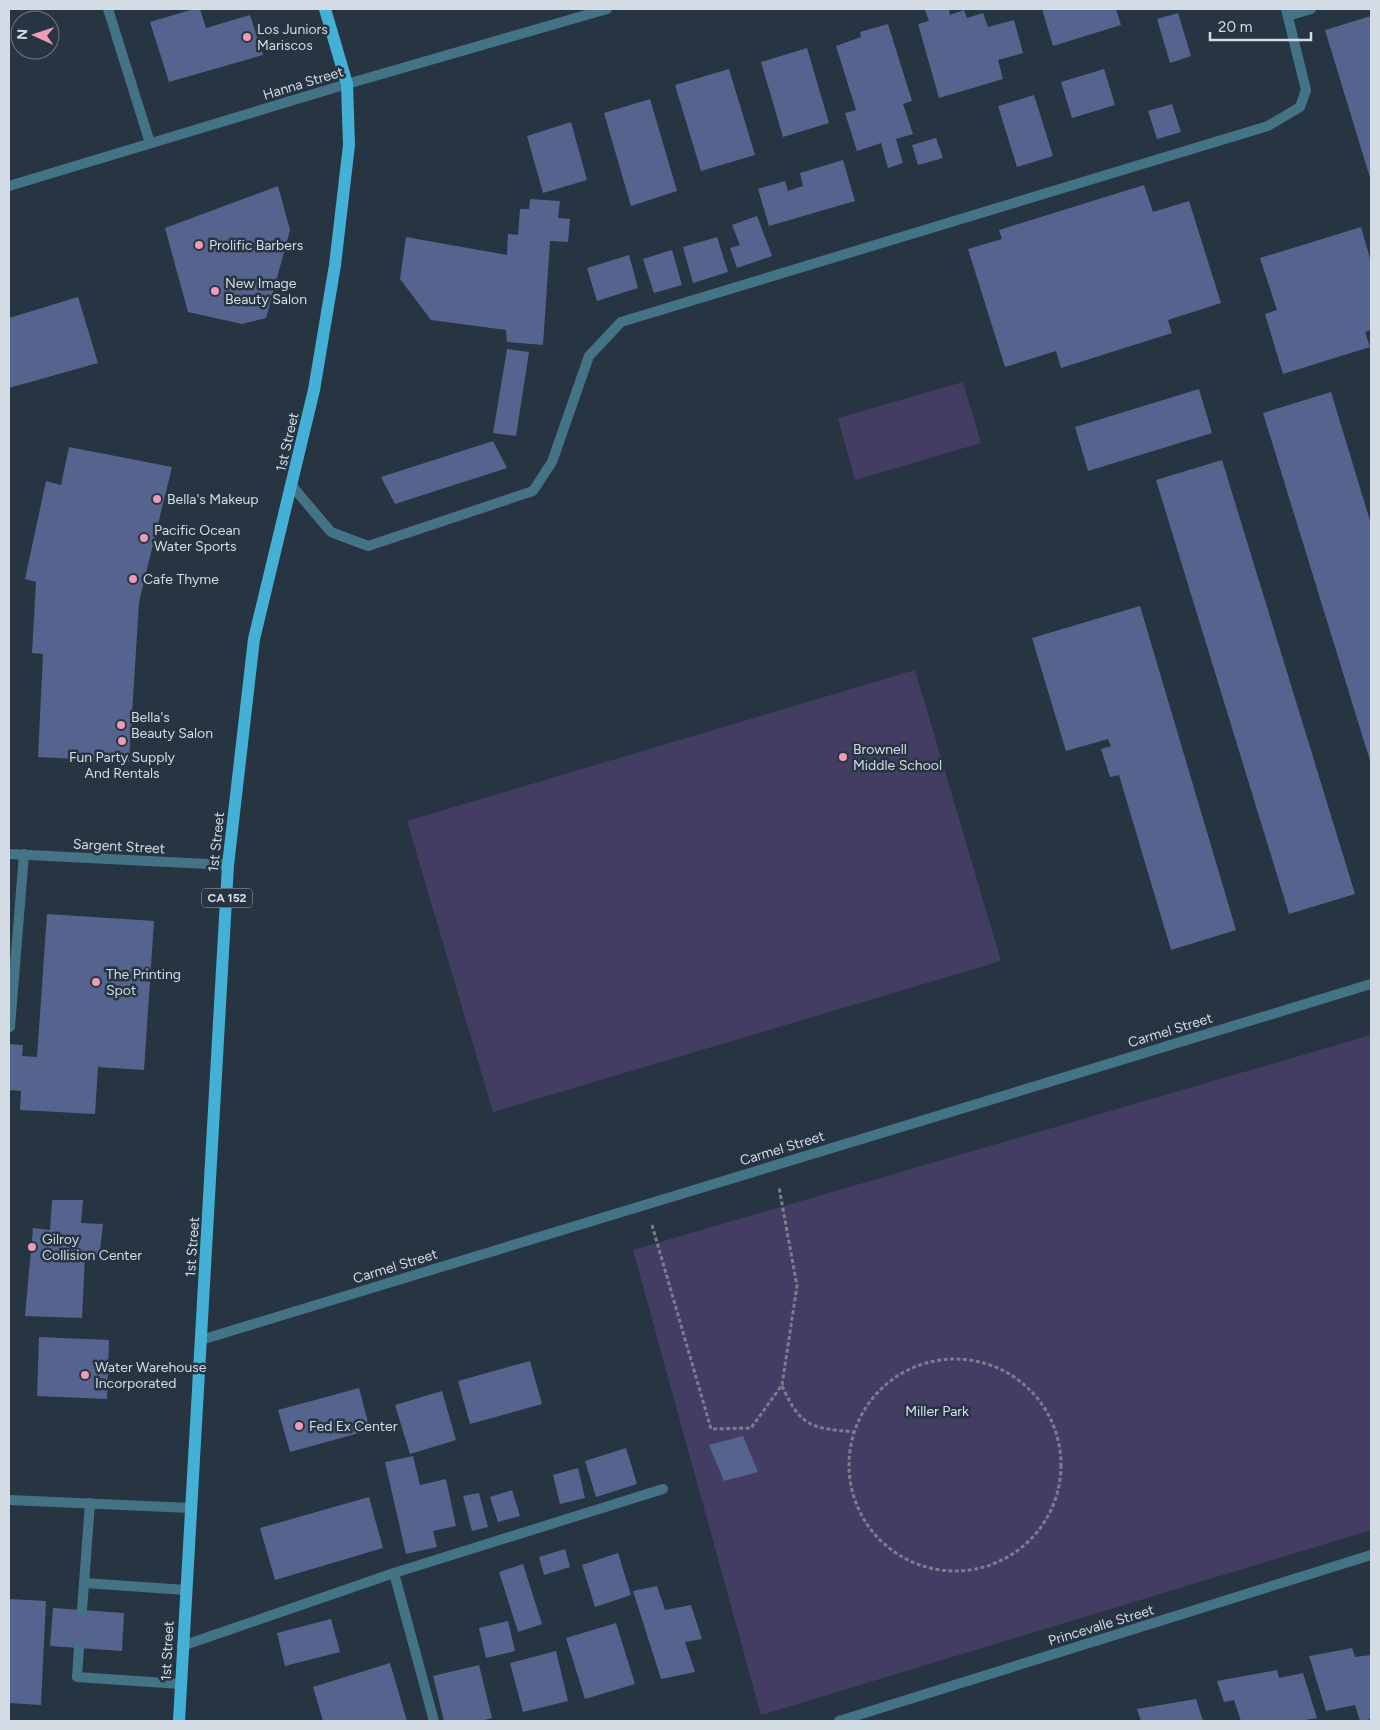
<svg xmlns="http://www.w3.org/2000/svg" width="1380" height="1730" font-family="Figtree,sans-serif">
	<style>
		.green { fill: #433d63 }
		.building { fill: #55648e }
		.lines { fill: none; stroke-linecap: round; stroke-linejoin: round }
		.path { stroke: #74808b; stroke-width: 3; stroke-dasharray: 4 2.5; stroke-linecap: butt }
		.service { stroke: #447385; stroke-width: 10 }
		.minor { stroke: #447385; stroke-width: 10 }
		.tertiary { stroke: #447385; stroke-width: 10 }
		.primary { stroke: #44b0d5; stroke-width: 12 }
		.poi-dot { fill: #ef9ab8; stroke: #273542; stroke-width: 2 }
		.labels { text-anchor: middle; stroke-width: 5; stroke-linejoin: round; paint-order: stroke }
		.shield { fill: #273542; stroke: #9faab4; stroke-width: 1 }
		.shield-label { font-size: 12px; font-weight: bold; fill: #d3dce5 }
		.poi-label { font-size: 14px; fill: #d3dce5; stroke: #273542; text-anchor: start }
		.street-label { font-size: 14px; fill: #d3dce5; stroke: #273542 }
		.park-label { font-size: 14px; fill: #dedaf8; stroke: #273542 }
	</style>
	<rect width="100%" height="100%" fill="#273542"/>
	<!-- green -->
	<g class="green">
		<path d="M963 382 981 443 855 480 838 418Z"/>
		<path d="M915 670 1001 961 493 1112 407 821Z"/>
		<path d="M1371 1035V1530L761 1715 633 1250Z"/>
	</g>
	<!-- building -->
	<g class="building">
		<path d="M194 9H200L206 28 250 15 263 55 169 82 150 22Z"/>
		<path d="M949 9 950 15 964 10 967 18 983 13 988 27 1014 20 1023 53 998 60 1003 79 939 98 918 24 929 21 925 10Z"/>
		<path d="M1042 9H1116L1121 25 1053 46Z"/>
		<path d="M1178 13 1191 56 1170 63 1157 19Z"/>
		<path d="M1371 16V181L1325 30Z"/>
		<path d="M888 24 912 101 903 104 913 134 896 139 903 163 888 168 881 143 857 151 845 113 856 110 836 46 861 37 860 32Z"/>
		<path d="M807 48 829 123 783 137 761 62Z"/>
		<path d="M729 69 755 155 701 171 675 85Z"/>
		<path d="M1104 69 1115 105 1072 118 1061 82Z"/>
		<path d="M1034 95 1053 156 1017 167 998 106Z"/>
		<path d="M650 99 677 191 631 206 604 113Z"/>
		<path d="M1172 104 1181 132 1157 139 1148 111Z"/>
		<path d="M571 122 587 180 543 193 527 136Z"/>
		<path d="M936 138 943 158 918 165 912 145Z"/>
		<path d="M843 160 855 201 769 226 758 189 785 181 788 191 803 186 800 173Z"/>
		<path d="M1144 185 1153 212 1189 201 1221 303 1168 320 1172 333 1061 368 1056 351 1005 367 968 249 1002 239 999 230Z"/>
		<path d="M278 186 290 230 266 318 242 324 188 312 165 228Z"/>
		<path d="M530 199 560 201 558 218 570 219 568 242 550 241 543 345 507 342 506 330 431 320 400 279 406 237 507 255 508 234 518 235 520 209H529Z"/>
		<path d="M757 216 772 256 737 268 730 248 740 245 732 225Z"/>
		<path d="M1361 227 1371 262V330L1365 332 1370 347 1283 374 1265 314 1277 310 1260 258Z"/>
		<path d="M717 237 728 272 693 283 683 247Z"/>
		<path d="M672 250 682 285 654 293 643 259Z"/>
		<path d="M629 255 638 288 597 301 587 268Z"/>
		<path d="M78 297 98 363 9 388V318Z"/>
		<path d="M507 349 529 352 516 436 493 433Z"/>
		<path d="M1199 389 1212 433 1088 471 1075 427Z"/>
		<path d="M1331 392 1371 524V764L1263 413Z"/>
		<path d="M493 441 507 468 395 504 381 477Z"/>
		<path d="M69 447 172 467 139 602 129 762 38 757 43 654 32 653 36 582 25 579 46 481 61 485Z"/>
		<path d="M1222 460 1355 894 1289 914 1156 480Z"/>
		<path d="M1140 606 1236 930 1171 950 1119 775 1110 777 1101 749 1111 746 1108 739 1066 751 1032 638Z"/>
		<path d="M47 914 154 921 144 1070 98 1067 95 1114 20 1110 21 1091 9 1090V1044L23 1045 22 1056 37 1057Z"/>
		<path d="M52 1200H83L81 1223 103 1224 99 1258 85 1256 82 1318 25 1316 33 1228 50 1230Z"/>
		<path d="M39 1337 109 1340 107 1399 37 1396Z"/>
		<path d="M530 1361 542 1404 470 1424 458 1381Z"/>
		<path d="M359 1388 370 1430 290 1452 278 1410Z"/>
		<path d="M442 1391 456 1440 410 1454 395 1405Z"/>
		<path d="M743 1436 758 1472 724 1481 709 1445Z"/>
		<path d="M626 1448 637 1484 596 1497 585 1461Z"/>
		<path d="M413 1456 420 1485 446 1479 456 1526 433 1531 437 1547 406 1554 385 1462Z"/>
		<path d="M578 1468 585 1498 560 1504 553 1475Z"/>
		<path d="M512 1490 520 1516 498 1522 490 1497Z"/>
		<path d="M479 1493 488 1527 472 1531 463 1496Z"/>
		<path d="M369 1497 383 1548 275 1580 260 1528Z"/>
		<path d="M565 1549 570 1567 544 1575 539 1557Z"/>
		<path d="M618 1553 631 1595 595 1607 582 1565Z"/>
		<path d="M523 1564 542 1624 518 1632 499 1572Z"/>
		<path d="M657 1586 665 1610 691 1605 702 1639 685 1642 695 1672 661 1679 633 1591Z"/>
		<path d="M9 1599 46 1601 41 1705 9 1703Z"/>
		<path d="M53 1608 124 1613 122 1651 50 1646Z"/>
		<path d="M331 1619 340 1652 285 1666 277 1633Z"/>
		<path d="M508 1621 515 1651 486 1658 479 1628Z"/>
		<path d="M616 1623 635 1684 585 1699 566 1638Z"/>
		<path d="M1352 1648 1355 1657 1371 1655V1719L1360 1721 1355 1705 1326 1711 1309 1656Z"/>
		<path d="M556 1651 568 1701 523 1712 510 1663Z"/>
		<path d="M390 1663 407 1721H323L313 1687Z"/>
		<path d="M479 1665 492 1718 480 1721H444L433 1676Z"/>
		<path d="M1277 1670 1279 1678 1303 1673 1317 1718 1299 1721H1241L1234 1700 1224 1702 1217 1681Z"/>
		<path d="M1196 1699 1203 1721H1141L1137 1709Z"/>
	</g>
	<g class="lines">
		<!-- path -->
		<g class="path">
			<path d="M652 1225 711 1429 751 1428 782 1385 797 1286 779 1187"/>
			<circle cx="955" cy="1465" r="106"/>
			<path d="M782 1386C801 1428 812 1428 855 1432"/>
		</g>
		<!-- service -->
		<g class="service">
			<path d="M108 9 150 143"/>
			<path d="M1288 16 1311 9"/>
			<path d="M292 486 331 532 368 546 533 491 552 462 589 356 621 322 1268 126 1300 107 1306 90"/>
			<path d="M10 1027 24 854"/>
			<path d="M394 1573 434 1721"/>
			<path d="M84 1583 186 1590"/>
			<path d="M82 1610 90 1503"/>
			<path d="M182 1646 394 1573 663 1489"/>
			<path d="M79 1648 77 1677 180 1684"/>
		</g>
		<!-- minor -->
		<g class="minor">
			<path d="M1286 9 1306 90"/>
			<path d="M9 186 347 84 607 9"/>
			<path d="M9 854 228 865"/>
			<path d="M201 1340 1371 984"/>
			<path d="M9 1500 191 1508"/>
		</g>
		<!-- tertiary -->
		<path class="tertiary" d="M839 1721 1371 1555"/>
		<!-- primary -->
		<path class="primary" d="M179 1721 228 865 254 639 314 390 335 265 349 145 347 84 325 9"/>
	</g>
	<!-- markers -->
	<g class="poi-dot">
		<circle cx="247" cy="37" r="5"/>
		<circle cx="199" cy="245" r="5"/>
		<circle cx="215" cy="291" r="5"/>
		<circle cx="157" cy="499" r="5"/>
		<circle cx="144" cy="538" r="5"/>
		<circle cx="133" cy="579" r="5"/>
		<circle cx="121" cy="725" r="5"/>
		<circle cx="122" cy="741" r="5"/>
		<circle cx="843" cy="757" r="5"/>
		<circle cx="96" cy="982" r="5"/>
		<circle cx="32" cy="1247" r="5"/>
		<circle cx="85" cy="1375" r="5"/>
		<circle cx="299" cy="1426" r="5"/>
	</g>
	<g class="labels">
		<!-- shield labels -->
		<rect class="shield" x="202" y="888.5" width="50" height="19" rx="4"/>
		<g class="shield-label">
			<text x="227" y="902">CA 152</text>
		</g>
		<!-- poi labels -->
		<g class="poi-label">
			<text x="257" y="34">Los Juniors<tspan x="257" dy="16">Mariscos</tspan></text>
			<text x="209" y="250">Prolific Barbers</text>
			<text x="225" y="288">New Image<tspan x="225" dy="16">Beauty Salon</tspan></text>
			<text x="167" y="504">Bella's Makeup</text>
			<text x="154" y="535">Pacific Ocean<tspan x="154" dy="16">Water Sports</tspan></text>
			<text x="143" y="584">Cafe Thyme</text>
			<text x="131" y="722">Bella's<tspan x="131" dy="16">Beauty Salon</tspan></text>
			<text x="853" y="754">Brownell<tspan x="853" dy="16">Middle School</tspan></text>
			<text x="122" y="762" text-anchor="middle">Fun Party Supply<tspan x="122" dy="16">And Rentals</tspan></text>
			<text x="106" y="979">The Printing<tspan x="106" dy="16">Spot</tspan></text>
			<text x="42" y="1244">Gilroy<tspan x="42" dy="16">Collision Center</tspan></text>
			<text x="95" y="1372">Water Warehouse<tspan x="95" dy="16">Incorporated</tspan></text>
			<text x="309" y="1431">Fed Ex Center</text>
		</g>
		<!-- street labels -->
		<g class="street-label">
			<text transform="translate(303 83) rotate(-17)" y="5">Hanna Street</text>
			<text transform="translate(287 442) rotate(-77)" y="5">1st Street</text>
			<text transform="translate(216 842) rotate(-84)" y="5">1st Street</text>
			<text transform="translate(119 846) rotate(3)" y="5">Sargent Street</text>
			<text transform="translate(1170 1030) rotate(-17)" y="5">Carmel Street</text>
			<text transform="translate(782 1148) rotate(-17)" y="5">Carmel Street</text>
			<text transform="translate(192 1247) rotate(-86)" y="5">1st Street</text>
			<text transform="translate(395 1266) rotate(-17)" y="5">Carmel Street</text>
			<text transform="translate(1101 1625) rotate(-17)" y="5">Princevalle Street</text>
			<text transform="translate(167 1651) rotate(-87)" y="5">1st Street</text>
		</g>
		<!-- park labels -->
		<g class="park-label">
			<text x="937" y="1416">Miller Park</text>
		</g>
	</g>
	<!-- border -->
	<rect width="1380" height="1730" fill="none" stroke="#d3dce5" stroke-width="20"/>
	<!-- north arrow -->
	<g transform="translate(35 35) rotate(273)"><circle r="24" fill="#273542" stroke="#6c7883"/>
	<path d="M0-4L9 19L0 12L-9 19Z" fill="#ef9ab8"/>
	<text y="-8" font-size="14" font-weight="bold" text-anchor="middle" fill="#d3dce5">N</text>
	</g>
	<!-- scale -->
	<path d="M1210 32v8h101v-8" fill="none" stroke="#d3dce5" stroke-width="2.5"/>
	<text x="1218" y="32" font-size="15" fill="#d3dce5" stroke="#273542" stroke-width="4" paint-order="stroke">20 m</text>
</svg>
